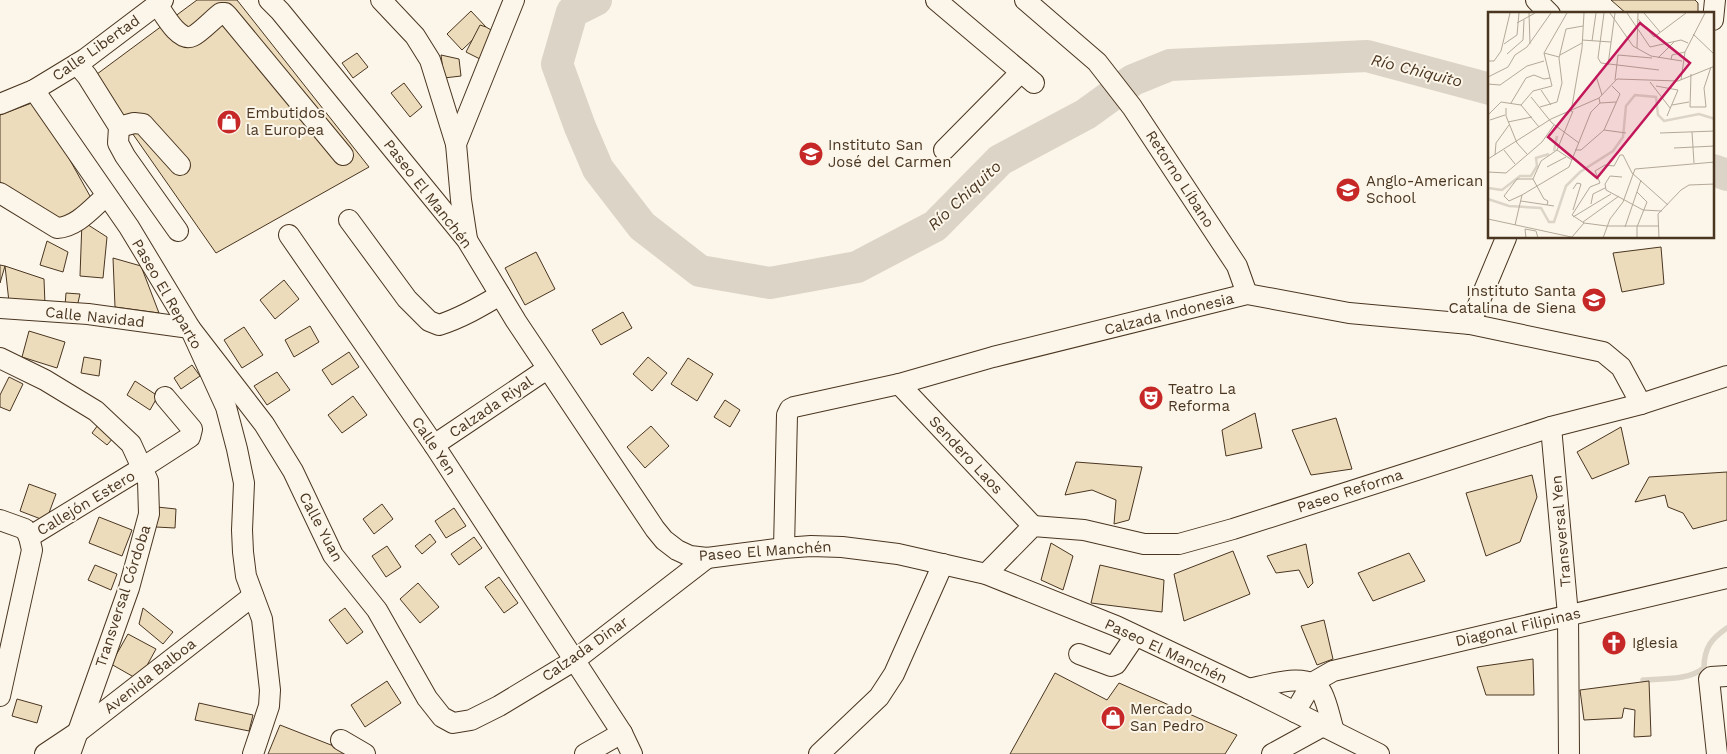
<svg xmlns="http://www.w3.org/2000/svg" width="1727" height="754" font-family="'Work Sans',sans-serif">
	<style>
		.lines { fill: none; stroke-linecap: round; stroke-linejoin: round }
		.stream { stroke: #dcd4c6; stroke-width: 5.5 }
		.river { stroke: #dcd4c6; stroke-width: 32 }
		.building { fill: #ecdcbc; stroke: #4a3520 }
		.minor-casing { stroke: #4a3520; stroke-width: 22 }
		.minor { stroke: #fbf6e9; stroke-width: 20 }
		.labels { text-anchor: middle; stroke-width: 4; stroke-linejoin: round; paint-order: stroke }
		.street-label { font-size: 15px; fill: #4a3520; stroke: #fbf6e9 }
		.poi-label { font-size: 15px; fill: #4a3520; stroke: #fbf6e9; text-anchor: start }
		.water-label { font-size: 16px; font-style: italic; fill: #4a3520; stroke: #fbf6e9 }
		.inset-river { fill: none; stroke: #dcd4c6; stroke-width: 2.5 }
		.inset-road { fill: none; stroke: #b4a999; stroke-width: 1 }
		.view { fill: #c2185b; fill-opacity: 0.15; stroke: #c2185b; stroke-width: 2.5 }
		.inset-edge { fill: none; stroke: #4a3520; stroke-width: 2.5 }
	</style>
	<rect width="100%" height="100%" fill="#fbf6e9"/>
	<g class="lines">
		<!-- stream -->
		<path class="stream" d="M1643 680C1664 678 1687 681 1704 668 1704 648 1711 639 1727 628"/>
		<!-- river -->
		<g class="river">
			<path d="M596 0 572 12 557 64 580 127 598 169 642 226 700 271 770 283 857 267 935 226 1000 160 1086 114 1133 80 1170 65 1367 56 1490 89"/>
			<path d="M1713 170 1727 175"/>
		</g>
	</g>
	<!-- building -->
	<g class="building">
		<path d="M197 0H237L369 167 216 253 93 77Z"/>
		<path d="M1611 0H1695L1698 3V12L1700 14H1627Z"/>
		<path d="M471 11 486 27 462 50 447 34Z"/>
		<path d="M480 25 486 27 498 34 484 61 466 52Z"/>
		<path d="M357 53 368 67 353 78 342 63Z"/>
		<path d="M441 55 459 59 461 76 444 78Z"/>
		<path d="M404 83 422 107 410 117 391 93Z"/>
		<path d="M37 101 95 205 65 223 0 182V115Z"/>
		<path d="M82 221 107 237 103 278 80 276Z"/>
		<path d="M47 241 68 252 63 272 40 265Z"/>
		<path d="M1661 247 1664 284 1622 292 1613 253Z"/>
		<path d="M536 252 555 289 525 305 505 268Z"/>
		<path d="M113 258 141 266 159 313 115 307Z"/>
		<path d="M0 265 5 266 0 283Z"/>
		<path d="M5 266 44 279 45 305 9 302Z"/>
		<path d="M284 280 299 299 275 319 260 300Z"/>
		<path d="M66 293 80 294 77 307 65 306Z"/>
		<path d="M623 312 632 328 601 345 592 330Z"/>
		<path d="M310 326 319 342 294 357 285 340Z"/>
		<path d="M244 327 263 355 242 368 224 340Z"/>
		<path d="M29 331 65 342 57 368 22 357Z"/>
		<path d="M349 352 359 367 332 385 322 370Z"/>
		<path d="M84 357 101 360 99 376 81 373Z"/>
		<path d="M648 357 667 373 652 391 633 374Z"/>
		<path d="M688 358 713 374 697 401 671 384Z"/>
		<path d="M192 365 200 376 181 389 174 378Z"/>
		<path d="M277 372 290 390 267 405 254 386Z"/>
		<path d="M9 377 23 384 10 411 0 407V395Z"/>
		<path d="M135 381 158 396 150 410 127 395Z"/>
		<path d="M353 396 367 415 342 433 328 415Z"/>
		<path d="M725 400 740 410 730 427 714 417Z"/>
		<path d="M1255 413 1262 448 1226 456 1222 430Z"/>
		<path d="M1336 418 1352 469 1311 475 1292 430Z"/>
		<path d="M98 425 114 437 107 445 92 433Z"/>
		<path d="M651 426 669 446 645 468 627 447Z"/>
		<path d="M1621 427 1629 464 1592 479 1577 452Z"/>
		<path d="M1076 462 1142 467 1129 520 1114 524 1116 500 1092 490 1065 495Z"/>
		<path d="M1727 472V520L1693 529 1683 513 1668 507 1665 495 1635 502 1649 477Z"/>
		<path d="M1532 475 1537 497 1520 542 1486 556 1466 493Z"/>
		<path d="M29 484 56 494 46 521 20 511Z"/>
		<path d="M382 504 393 519 374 534 363 519Z"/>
		<path d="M157 507 176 509 175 528 156 527Z"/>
		<path d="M454 508 466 526 446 538 435 521Z"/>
		<path d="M99 517 132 530 122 556 89 543Z"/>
		<path d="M430 534 436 542 422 554 415 546Z"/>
		<path d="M474 537 482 548 459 565 451 554Z"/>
		<path d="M1051 543 1073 556 1063 590 1041 580Z"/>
		<path d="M1306 544 1313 583 1308 588 1299 570 1276 573 1267 556Z"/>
		<path d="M387 546 401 567 386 577 372 556Z"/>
		<path d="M1233 551 1250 594 1184 621 1174 574Z"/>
		<path d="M1409 553 1425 581 1373 601 1358 573Z"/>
		<path d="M95 565 117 574 111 590 88 580Z"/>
		<path d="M1100 565 1164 580 1162 612 1091 603Z"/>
		<path d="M499 577 518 603 504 613 485 587Z"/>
		<path d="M418 583 439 607 420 623 400 599Z"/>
		<path d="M143 608 173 632 163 644 139 624Z"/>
		<path d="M345 608 363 632 347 644 329 620Z"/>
		<path d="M1324 620 1333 659 1317 665 1301 626Z"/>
		<path d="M128 634 156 649 139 680 111 664Z"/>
		<path d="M1533 659 1534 695H1486L1477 667Z"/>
		<path d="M1055 673 1107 700 1119 683 1237 735 1225 754H1010Z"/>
		<path d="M387 681 401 703 365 727 351 705Z"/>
		<path d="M1649 681 1651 736 1634 737 1635 710 1624 708 1622 718 1584 720 1580 690Z"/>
		<path d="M17 699 42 706 37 723 12 716Z"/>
		<path d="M199 703 253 715 249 731 195 720Z"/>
		<path d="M280 725 354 754H268Z"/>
	</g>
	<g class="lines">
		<defs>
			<g id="minor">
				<path d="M269 0 280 11 467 240 516 321 655 529 664 540 677 550 690 556 707 558 784 548 811 546 842 547 898 554 986 574 1116 626 1249 689 1379 754"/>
				<path d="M381 0 415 36 430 60 456 144"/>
				<path d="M936 0 1034 83"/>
				<path d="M1025 0 1097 62 1132 107 1237 266 1247 294"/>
				<path d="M1536 0 1550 14"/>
				<path d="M157 4C164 14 179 43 193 36 200 33 214 18 221 13H225L228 16 343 155"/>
				<path d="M1713 20 1715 0"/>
				<path d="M77 64 87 76 119 127 118 143 125 156 178 231"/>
				<path d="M34 90 129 227 190 328 226 407 237 449 244 483 242 530 243 552 246 576 262 619 270 690 269 706 253 754"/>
				<path d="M0 104 34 90 85 59 163 0"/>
				<path d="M119 127 134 123 143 124 180 165"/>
				<path d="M944 150 1021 72"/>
				<path d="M0 193 57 228C77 227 92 208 106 196"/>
				<path d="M349 220 407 299 429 321 439 325C461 318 480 307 500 295"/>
				<path d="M289 235 434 445 622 733 632 754"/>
				<path d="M467 239 461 200 456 144 514 0"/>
				<path d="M0 308 88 314 190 328 264 424 293 471 333 555 377 610 427 698 442 717 453 723 471 720 499 706 575 660 707 558"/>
				<path d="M1470 324 1506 238"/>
				<path d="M0 358 45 380 96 411 131 444 148 481 149 514 129 588 70 754"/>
				<path d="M899 384 1033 526"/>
				<path d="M1551 427 1568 615 1569 754"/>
				<path d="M434 445 547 369"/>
				<path d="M0 520 25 529 29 537 32 550 0 696"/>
				<path d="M29 537 142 468 190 437 192 429 165 397"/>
				<path d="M784 548 787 415 790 409 794 407 899 384 993 357 1247 294 1349 313 1470 324 1603 352 1621 367 1641 404"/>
				<path d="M986 574 1033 526 1084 530 1144 544H1179L1233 529 1551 427 1641 404 1727 376"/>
				<path d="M1079 654 1111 666 1116 664 1135 636"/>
				<path d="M1249 689C1268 685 1311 670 1322 693 1328 705 1330 719 1334 731"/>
				<path d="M1295 712 1312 683 1333 671 1727 578"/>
				<path d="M341 740 365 754"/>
				<path d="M45 754 78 732 253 596"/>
				<path d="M585 754 622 733"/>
				<path d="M819 754 879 697 894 674 943 564"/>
				<path d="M1272 754 1323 726"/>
				<path d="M1717 754 1709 679 1711 677 1727 676"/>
			</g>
		</defs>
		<!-- minor casing -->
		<use href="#minor" class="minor-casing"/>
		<!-- minor -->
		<use href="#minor" class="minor"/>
	</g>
	<!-- icons -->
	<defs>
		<symbol id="shop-disc" viewBox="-11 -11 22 22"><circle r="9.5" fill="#c62828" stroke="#fbf6e9"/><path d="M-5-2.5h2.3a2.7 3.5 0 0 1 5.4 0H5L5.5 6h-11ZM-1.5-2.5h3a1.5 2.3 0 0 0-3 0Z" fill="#fff"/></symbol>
		<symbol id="school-disc" viewBox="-11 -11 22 22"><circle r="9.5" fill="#c62828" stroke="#fbf6e9"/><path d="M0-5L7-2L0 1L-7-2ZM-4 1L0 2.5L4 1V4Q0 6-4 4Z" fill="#fff"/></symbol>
		<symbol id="theatre-disc" viewBox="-11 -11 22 22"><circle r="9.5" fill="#c62828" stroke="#fbf6e9"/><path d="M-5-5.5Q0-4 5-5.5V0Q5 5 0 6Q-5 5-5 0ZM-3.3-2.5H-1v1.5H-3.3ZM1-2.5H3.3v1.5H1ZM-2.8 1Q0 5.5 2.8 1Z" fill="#fff"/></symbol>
		<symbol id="church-disc" viewBox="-11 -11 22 22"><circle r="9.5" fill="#c62828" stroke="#fbf6e9"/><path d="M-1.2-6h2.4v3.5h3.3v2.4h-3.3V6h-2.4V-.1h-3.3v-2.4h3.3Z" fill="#fff"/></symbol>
	</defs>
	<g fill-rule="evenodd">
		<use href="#shop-disc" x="215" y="108" width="28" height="28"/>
		<use href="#school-disc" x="797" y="140" width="28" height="28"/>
		<use href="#school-disc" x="1334" y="176" width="28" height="28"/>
		<use href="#school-disc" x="1580" y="286" width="28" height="28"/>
		<use href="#theatre-disc" x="1137" y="384" width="28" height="28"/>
		<use href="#church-disc" x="1600" y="629" width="28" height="28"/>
		<use href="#shop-disc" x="1099" y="704" width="28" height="28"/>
	</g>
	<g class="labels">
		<!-- street labels -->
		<g class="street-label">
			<text transform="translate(96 48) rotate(-35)" y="5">Calle Libertad</text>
			<text transform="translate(1180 179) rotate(57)" y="5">Retorno Líbano</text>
			<text transform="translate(428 194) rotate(52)" y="5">Paseo El Manchén</text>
			<text transform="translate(167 294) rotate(60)" y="5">Paseo El Reparto</text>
			<text transform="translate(1169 314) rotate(-14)" y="5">Calzada Indonesia</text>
			<text transform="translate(95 317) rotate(6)" y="5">Calle Navidad</text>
			<text transform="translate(491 407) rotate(-34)" y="5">Calzada Riyal</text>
			<text transform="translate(434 446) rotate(56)" y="5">Calle Yen</text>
			<text transform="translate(966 455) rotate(47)" y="5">Sendero Laos</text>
			<text transform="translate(1350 491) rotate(-18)" y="5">Paseo Reforma</text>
			<text transform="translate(86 503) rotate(-31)" y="5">Callejón Estero</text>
			<text transform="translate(321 527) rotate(62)" y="5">Calle Yuan</text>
			<text transform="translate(1561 531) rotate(-95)" y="5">Transversal Yen</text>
			<text transform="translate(765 551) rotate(-4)" y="5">Paseo El Manchén</text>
			<text transform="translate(123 596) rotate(-72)" y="5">Transversal Córdoba</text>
			<text transform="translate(1518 627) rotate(-13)" y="5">Diagonal Filipinas</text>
			<text transform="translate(585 649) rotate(-35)" y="5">Calzada Dinar</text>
			<text transform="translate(1166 651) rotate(25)" y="5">Paseo El Manchén</text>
			<text transform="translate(150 676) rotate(-38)" y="5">Avenida Balboa</text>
		</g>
		<!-- poi labels -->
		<g class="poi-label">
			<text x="246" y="118">Embutidos<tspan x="246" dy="17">la Europea</tspan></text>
			<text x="828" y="150">Instituto San<tspan x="828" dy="17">José del Carmen</tspan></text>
			<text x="1366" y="186">Anglo-American<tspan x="1366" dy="17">School</tspan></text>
			<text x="1576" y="296" text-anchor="end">Instituto Santa<tspan x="1576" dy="17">Catalina de Siena</tspan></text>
			<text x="1168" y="394">Teatro La<tspan x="1168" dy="17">Reforma</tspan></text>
			<text x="1632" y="648">Iglesia</text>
			<text x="1130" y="714">Mercado<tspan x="1130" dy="17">San Pedro</tspan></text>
		</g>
		<!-- water labels -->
		<g class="water-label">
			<text transform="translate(1417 70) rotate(14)" y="6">Río Chiquito</text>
			<text transform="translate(964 195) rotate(-43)" y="6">Río Chiquito</text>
		</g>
	</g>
	<!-- overview -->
	<g transform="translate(1488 12)">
		<rect width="226" height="226" fill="#fbf6e9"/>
		<path class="inset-river" d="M66 139 69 124M0 176 14 178 32 164H43L49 154 48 146 61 142M0 187 21 194 53 196 61 210H66L78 174 92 160 125 139 135 125 138 94 147 83 168 85 170 103 176 109 211 102 227 107"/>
		<path class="inset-road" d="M41 1 42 32M116 1 110 46 113 51 171 58M122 1 145 34 163 44 194 49M139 1 162 35 193 28 200 31M156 1 172 20M150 7 166 25 198 1M29 11 47 1M205 22 227 43M94 28 123 30M104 29 108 1M16 32 29 23 31 1M149 36 150 1M56 41 71 45M19 42 35 28 36 8M72 43 94 31M170 46 186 30M183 48 184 43 197 40M0 49H6L13 39 22 1M120 53 127 1M203 62 202 95H218L216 76 223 55M108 64 114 83M0 65 20 55 27 43 39 35 63 1M127 68 130 43 164 46M193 68 197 40 217 1M162 70 182 96M0 72 12 73 39 54 56 49M168 74 190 78 179 104M53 78 63 93M43 85 64 111 91 131M23 91 38 66 46 63 56 67 62 66M112 91 128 90M33 93 45 79 64 74 56 41 79 1M184 93 201 90M52 95 69 90 74 71 71 46 78 17 95 14M18 96V104L29 131 39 142M83 100 94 36 96 1M0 103 13 90 33 93 51 115M2 108 17 103M20 110 44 105M116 118 138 121M204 120 206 151M172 121 227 119M186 136 227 134M16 138 27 152M69 138 84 148M87 138H93L116 118 132 82 124 74M7 143 8 131 21 113M0 147 63 107 111 86 129 67 190 69 227 54M59 155 78 145M0 160 18 161 54 130 66 113M134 165 122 164 117 172 118 178 155 198 174 199M45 167 53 149 69 138 85 99M45 167 56 187 60 189 59 193M149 180 159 190 149 215V226M34 183 21 189 16 184 29 167H45M33 189 66 194M103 192 105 182 117 176M85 198 93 172 89 171 85 177M85 205 123 182M0 207 88 226M95 210 131 184M27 213 34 183 81 155 103 100 112 91 111 86M170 214H119L96 211 84 203 102 175 112 171 107 159 117 153 126 154 132 143H135L144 161 180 193M137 215 153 168M84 225 96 211M38 226 37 217 48 219 50 226M115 226 122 207 135 190 147 157 227 150M171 226 170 202 193 178 201 173 227 172"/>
		<path class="view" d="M152 11 202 51 109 166 60 125Z"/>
		<rect width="226" height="226" class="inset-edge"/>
	</g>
</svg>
